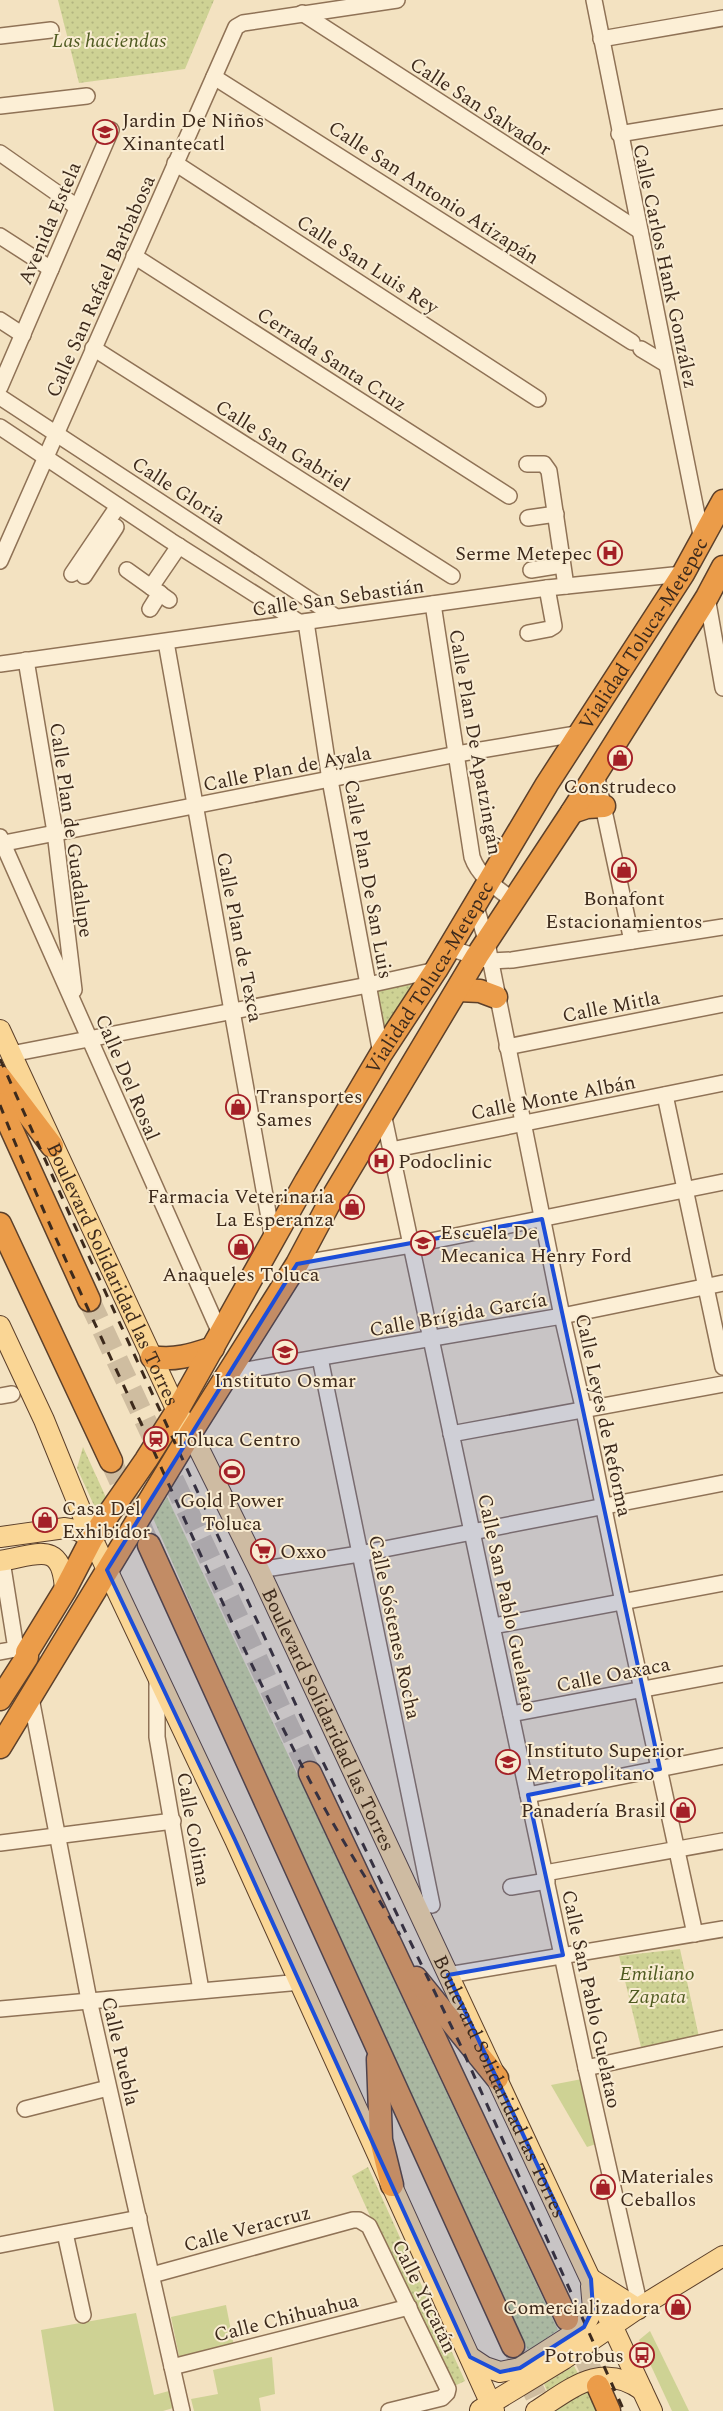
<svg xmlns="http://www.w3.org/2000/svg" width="723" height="2411" font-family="Spectral,serif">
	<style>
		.grass { fill: #ced294 }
		.park { fill: url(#park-dots) }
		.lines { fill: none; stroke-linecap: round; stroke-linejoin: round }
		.highway-tunnel { stroke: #cfbda0; stroke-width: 22; stroke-dasharray: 22 11; stroke-linecap: butt }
		.minor-casing { stroke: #8f7256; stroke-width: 18 }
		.major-casing { stroke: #5c402b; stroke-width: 22 }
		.highway-casing { stroke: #5c402b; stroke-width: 25 }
		.minor { stroke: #fcefd6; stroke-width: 15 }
		.major { stroke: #fad695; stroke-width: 20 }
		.highway { stroke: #eb9c49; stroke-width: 22 }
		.rail { stroke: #3d2a1c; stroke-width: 3; stroke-dasharray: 9 9; stroke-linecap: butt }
		.marked { fill: #1d4ed8; fill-opacity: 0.2; stroke: #1d4ed8; stroke-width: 4; stroke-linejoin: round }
		.labels { text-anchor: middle; stroke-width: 4; stroke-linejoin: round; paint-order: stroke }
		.park-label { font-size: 20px; font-style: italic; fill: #4f5b21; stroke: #f9ecd2 }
		.street-label { font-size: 20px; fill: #3d2a1c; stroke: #f9ecd2 }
		.poi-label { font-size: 20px; fill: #3d2a1c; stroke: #f9ecd2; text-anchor: start }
	</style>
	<defs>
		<pattern id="park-dots" width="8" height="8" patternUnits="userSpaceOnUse" patternTransform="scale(1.25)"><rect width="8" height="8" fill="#ced294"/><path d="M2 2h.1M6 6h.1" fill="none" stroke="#b2b47f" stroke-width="1.8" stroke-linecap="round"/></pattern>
	</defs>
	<rect width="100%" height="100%" fill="#f3e2c1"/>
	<!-- grass -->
	<g class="grass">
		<path d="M582 2079 596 2144 587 2147 551 2085Z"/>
		<path d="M226 2305 234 2346 180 2361 171 2317Z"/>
		<path d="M136 2313 154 2395 169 2391 173 2408 163 2411H54L41 2330Z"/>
		<path d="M650 2331 689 2411H672L639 2340Z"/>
		<path d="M272 2357 275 2394 259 2398 261 2411H194L191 2399 218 2394 213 2370Z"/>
	</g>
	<!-- park -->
	<g class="park">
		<path d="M58 0H214L185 69 79 83Z"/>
		<path d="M421 977 383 1035 375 989Z"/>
		<path d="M83 1447 109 1504 97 1512 77 1468Z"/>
		<path d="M167 1497 558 2330 528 2351 211 1651 153 1518Z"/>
		<path d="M680 1949 699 2037 641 2047 619 1956Z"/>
		<path d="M368 2167 465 2381 448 2389 352 2176Z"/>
		<path d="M574 2366 598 2411H556L544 2384Z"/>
	</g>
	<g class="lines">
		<!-- highway-tunnel -->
		<g class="highway-tunnel">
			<path d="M89 1300 310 1773"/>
			<path d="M111 1461 149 1545"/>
			<path d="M572 2330 598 2386"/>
			<path d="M513 2346 543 2411"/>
		</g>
		<defs>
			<g id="minor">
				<path d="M594 0 702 540"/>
				<path d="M302 13 640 231"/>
				<path d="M0 36 51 30"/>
				<path d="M601 39 723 18"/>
				<path d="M214 77 632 342"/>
				<path d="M0 106 87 96"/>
				<path d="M619 134 723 117"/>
				<path d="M0 153 77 207"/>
				<path d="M175 163 538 399"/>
				<path d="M0 236 51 269"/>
				<path d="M134 256 509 496"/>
				<path d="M0 320 23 335"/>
				<path d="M93 348 452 576"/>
				<path d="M641 349 666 364"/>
				<path d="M0 387 111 130"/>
				<path d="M0 397 336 617"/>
				<path d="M0 427 171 541 299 622"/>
				<path d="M527 464H544L549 471 566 586"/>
				<path d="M528 518 556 514"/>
				<path d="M0 561 236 27 243 23 397 0"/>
				<path d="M127 570 169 600"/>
				<path d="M531 570 562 565"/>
				<path d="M72 574 118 506"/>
				<path d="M84 576 116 527"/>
				<path d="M151 587 179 546"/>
				<path d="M707 597 723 688"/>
				<path d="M433 604 472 857C479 877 498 889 514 901"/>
				<path d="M150 609 160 593"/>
				<path d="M306 622 330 780 381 1054"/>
				<path d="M528 633 549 629 554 626 547 588"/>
				<path d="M166 642 273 1240"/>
				<path d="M26 660 55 832 74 990"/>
				<path d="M0 664 547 588 683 574"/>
				<path d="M596 773 632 941"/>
				<path d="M0 837 220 1333"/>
				<path d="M0 844 457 754 582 733"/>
				<path d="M475 904 487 943 562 1316 584 1411 623 1602 695 1934"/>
				<path d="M449 948 490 961 512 960 723 927"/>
				<path d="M507 1047 723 1004"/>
				<path d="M11 1054 368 985 436 970"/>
				<path d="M665 1095 723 1367"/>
				<path d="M383 1113 586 2068 640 2307"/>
				<path d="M391 1150 723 1083"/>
				<path d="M297 1264 411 1245 723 1182"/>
				<path d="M320 1358 432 1905"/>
				<path d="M229 1373 562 1316 723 1283"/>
				<path d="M0 1396 12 1394"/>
				<path d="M451 1434 723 1384"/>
				<path d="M259 1570 359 1554 723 1483"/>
				<path d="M493 1626 723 1583"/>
				<path d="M0 1652 16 1649 2 1561"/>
				<path d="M157 1678V1737L201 1990"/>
				<path d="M31 1698 89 2000 182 2411"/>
				<path d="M511 1714 723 1674"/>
				<path d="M528 1795 723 1756"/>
				<path d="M0 1843 173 1821"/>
				<path d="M545 1873 723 1841"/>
				<path d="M511 1887 547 1881"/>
				<path d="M448 1975 723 1929"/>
				<path d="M0 2009 301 1982"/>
				<path d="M586 2068 723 2038"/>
				<path d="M25 2109 108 2088"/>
				<path d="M65 2233 83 2315"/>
				<path d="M0 2245 139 2218"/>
				<path d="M152 2275 353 2220H359L369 2226 448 2389 447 2393 442 2398 389 2411"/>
				<path d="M172 2367 409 2307"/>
			</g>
			<g id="major">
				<path id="s1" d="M0 1030 177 1411 199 1449 259 1570 652 2411"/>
				<path d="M0 1326 44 1420 92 1538 235 1840 494 2411"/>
				<path d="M0 1537 65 1528 77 1530 92 1538"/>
				<path d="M0 1561C37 1555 62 1539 65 1590"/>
				<path d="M591 2279 638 2309"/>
				<path d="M470 2357 485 2367 500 2372 520 2368 584 2327 593 2309 591 2286"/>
				<path d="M480 2410 564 2359 640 2307 723 2256"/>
				<path d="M536 2411C572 2388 601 2361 642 2390"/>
			</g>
			<g id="highway">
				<path d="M572 812 587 807 604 806"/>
				<path d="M458 990 480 991 496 997"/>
				<path d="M0 1077 52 1146"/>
				<path d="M0 1104 89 1300"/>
				<path d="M0 1224 111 1461"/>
				<path d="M152 1357C174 1361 192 1355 213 1348"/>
				<path d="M149 1545 513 2346"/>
				<path id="s2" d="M0 1699 27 1657V1652L65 1590 92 1538 146 1460 177 1411 306 1181 381 1054 436 970 547 784 683 574 723 501"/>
				<path d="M0 1747 190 1434 297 1264 331 1200 477 956 572 812 707 597 723 567"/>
				<path d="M310 1773 567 2319"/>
				<path d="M416 1978 497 2078"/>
				<path d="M378 2059 381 2140 392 2185"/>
				<path d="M598 2386 609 2411"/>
			</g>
		</defs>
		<!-- minor casing -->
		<use href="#minor" class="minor-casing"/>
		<!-- major casing -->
		<use href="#major" class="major-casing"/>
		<!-- highway casing -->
		<use href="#highway" class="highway-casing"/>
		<!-- minor -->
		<use href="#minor" class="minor"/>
		<!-- major -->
		<use href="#major" class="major"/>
		<!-- highway -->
		<use href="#highway" class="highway"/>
		<!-- rail -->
		<g class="rail">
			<path d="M0 1059 74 1224 307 1729 459 2042 624 2411"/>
			<path d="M0 1105C42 1213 92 1317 141 1423 196 1544 249 1665 311 1783 338 1835 370 1884 400 1935"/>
		</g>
	</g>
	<!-- marked area -->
	<path class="marked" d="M542 1219 660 1769 528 1795 563 1955 448 1975 591 2279 593 2309 584 2327 520 2368 500 2372 470 2357 235 1840 107 1570 297 1264Z"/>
	<!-- icons -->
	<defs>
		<symbol id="school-ring" viewBox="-11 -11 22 22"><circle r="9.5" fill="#f9ecd2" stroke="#a42027" stroke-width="1.5"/><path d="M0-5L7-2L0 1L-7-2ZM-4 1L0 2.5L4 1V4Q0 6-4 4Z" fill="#a42027"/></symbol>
		<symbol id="hospital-ring" viewBox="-11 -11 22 22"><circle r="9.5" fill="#f9ecd2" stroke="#a42027" stroke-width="1.5"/><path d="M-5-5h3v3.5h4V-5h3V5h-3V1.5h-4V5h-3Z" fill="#a42027"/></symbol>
		<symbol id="shop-ring" viewBox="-11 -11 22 22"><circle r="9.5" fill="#f9ecd2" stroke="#a42027" stroke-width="1.5"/><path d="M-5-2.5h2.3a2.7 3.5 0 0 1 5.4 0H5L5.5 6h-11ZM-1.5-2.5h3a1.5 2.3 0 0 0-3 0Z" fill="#a42027"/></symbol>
		<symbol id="university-ring" viewBox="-11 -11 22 22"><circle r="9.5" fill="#f9ecd2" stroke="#a42027" stroke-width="1.5"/><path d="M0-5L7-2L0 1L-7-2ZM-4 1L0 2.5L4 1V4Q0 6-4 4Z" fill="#a42027"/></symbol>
		<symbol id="station-ring" viewBox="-11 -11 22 22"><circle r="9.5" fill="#f9ecd2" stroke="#a42027" stroke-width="1.5"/><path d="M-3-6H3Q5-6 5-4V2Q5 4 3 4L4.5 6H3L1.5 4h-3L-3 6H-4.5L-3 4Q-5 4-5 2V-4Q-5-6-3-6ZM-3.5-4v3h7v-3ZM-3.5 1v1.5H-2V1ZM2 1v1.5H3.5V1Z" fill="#a42027"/></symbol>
		<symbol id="stadium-ring" viewBox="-11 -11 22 22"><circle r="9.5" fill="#f9ecd2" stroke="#a42027" stroke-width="1.5"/><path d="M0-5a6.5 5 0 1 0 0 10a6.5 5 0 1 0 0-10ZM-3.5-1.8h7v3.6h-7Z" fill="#a42027"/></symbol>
		<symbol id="supermarket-ring" viewBox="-11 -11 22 22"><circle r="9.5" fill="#f9ecd2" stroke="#a42027" stroke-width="1.5"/><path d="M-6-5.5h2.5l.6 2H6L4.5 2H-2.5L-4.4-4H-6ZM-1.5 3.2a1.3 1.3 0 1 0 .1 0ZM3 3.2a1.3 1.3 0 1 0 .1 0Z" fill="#a42027"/></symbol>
		<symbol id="bus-ring" viewBox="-11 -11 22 22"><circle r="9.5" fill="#f9ecd2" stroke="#a42027" stroke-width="1.5"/><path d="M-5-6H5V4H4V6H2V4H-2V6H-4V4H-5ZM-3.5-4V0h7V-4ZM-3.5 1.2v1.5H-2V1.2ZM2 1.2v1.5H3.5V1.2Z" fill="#a42027"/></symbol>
	</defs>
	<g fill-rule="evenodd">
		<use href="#school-ring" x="91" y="118" width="28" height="28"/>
		<use href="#hospital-ring" x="596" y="539" width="28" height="28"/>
		<use href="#shop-ring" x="606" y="744" width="28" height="28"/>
		<use href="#shop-ring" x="610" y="856" width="28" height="28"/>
		<use href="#shop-ring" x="224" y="1093" width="28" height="28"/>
		<use href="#hospital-ring" x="367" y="1147" width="28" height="28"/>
		<use href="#shop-ring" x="338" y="1193" width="28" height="28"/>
		<use href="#university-ring" x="409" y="1229" width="28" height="28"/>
		<use href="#shop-ring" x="227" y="1233" width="28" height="28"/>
		<use href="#school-ring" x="271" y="1338" width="28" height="28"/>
		<use href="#station-ring" x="142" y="1425" width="28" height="28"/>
		<use href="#stadium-ring" x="218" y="1458" width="28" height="28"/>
		<use href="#shop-ring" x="31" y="1506" width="28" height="28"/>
		<use href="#supermarket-ring" x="249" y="1537" width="28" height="28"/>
		<use href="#school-ring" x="494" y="1748" width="28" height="28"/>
		<use href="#shop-ring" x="669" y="1796" width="28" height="28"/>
		<use href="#shop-ring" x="589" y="2173" width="28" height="28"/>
		<use href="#shop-ring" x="664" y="2293" width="28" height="28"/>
		<use href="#bus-ring" x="628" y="2341" width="28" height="28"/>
	</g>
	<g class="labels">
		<!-- park labels -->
		<g class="park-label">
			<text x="109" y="47">Las haciendas</text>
			<text x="657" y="1980">Emiliano<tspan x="657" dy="23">Zapata</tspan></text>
		</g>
		<!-- street labels -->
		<g class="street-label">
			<text transform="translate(481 106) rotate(33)" y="7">Calle San Salvador</text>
			<text transform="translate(434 192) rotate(33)" y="7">Calle San Antonio Atizapán</text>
			<text transform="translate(49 223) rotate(-67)" y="7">Avenida Estela</text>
			<text transform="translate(368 264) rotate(33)" y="7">Calle San Luis Rey</text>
			<text transform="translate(666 266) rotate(78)" y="7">Calle Carlos Hank González</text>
			<text transform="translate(100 286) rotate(-66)" y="7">Calle San Rafael Barbabosa</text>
			<text transform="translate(332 359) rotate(33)" y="7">Cerrada Santa Cruz</text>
			<text transform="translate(283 445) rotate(32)" y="7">Calle San Gabriel</text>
			<text transform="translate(179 490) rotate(33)" y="7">Calle Gloria</text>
			<text transform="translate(338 597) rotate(-8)" y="7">Calle San Sebastián</text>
			<text dy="7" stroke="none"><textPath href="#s2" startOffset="1246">Vialidad Toluca-Metepec</textPath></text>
			<text transform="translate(476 742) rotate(80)" y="7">Calle Plan De Apatzingán</text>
			<text transform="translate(287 768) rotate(-11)" y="7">Calle Plan de Ayala</text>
			<text transform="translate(72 830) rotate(82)" y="7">Calle Plan de Guadalupe</text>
			<text transform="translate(369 879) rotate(80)" y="7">Calle Plan De San Luis</text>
			<text transform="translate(240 937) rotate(79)" y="7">Calle Plan de Texca</text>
			<text dy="7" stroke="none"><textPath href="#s2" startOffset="841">Vialidad Toluca-Metepec</textPath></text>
			<text transform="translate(611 1006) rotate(-11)" y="7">Calle Mitla</text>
			<text transform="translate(128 1077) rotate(67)" y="7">Calle Del Rosal</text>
			<text transform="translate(553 1097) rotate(-11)" y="7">Calle Monte Albán</text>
			<text dy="7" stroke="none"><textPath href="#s1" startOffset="269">Boulevard Solidaridad las Torres</textPath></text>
			<text transform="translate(458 1314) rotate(-10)" y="7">Calle Brígida García</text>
			<text transform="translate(604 1415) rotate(78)" y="7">Calle Leyes de Reforma</text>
			<text transform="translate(508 1603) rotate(78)" y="7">Calle San Pablo Guelatao</text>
			<text transform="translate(395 1627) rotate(78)" y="7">Calle Sóstenes Rocha</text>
			<text transform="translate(613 1674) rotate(-11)" y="7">Calle Oaxaca</text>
			<text dy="7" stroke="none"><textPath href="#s1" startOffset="764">Boulevard Solidaridad las Torres</textPath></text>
			<text transform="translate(194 1829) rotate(80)" y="7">Calle Colima</text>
			<text transform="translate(592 1999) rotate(78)" y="7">Calle San Pablo Guelatao</text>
			<text transform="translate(121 2051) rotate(77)" y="7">Calle Puebla</text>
			<text dy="7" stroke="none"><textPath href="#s1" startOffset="1169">Boulevard Solidaridad las Torres</textPath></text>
			<text transform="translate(247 2228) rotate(-15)" y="7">Calle Veracruz</text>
			<text transform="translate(425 2296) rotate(64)" y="7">Calle Yucatán</text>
			<text transform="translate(286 2317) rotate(-14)" y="7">Calle Chihuahua</text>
		</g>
		<!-- poi labels -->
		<g class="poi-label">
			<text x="122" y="127">Jardin De Niños<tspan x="122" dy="23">Xinantecatl</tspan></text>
			<text x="592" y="560" text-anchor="end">Serme Metepec</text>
			<text x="620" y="793" text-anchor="middle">Construdeco</text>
			<text x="624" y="905" text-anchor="middle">Bonafont<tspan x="624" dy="23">Estacionamientos</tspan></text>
			<text x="256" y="1103">Transportes<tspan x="256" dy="23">Sames</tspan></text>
			<text x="398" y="1168">Podoclinic</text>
			<text x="334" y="1203" text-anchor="end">Farmacia Veterinaria<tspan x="334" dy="23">La Esperanza</tspan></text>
			<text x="440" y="1239">Escuela De<tspan x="440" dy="23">Mecanica Henry Ford</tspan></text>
			<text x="241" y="1281" text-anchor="middle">Anaqueles Toluca</text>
			<text x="285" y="1387" text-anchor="middle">Instituto Osmar</text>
			<text x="174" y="1446">Toluca Centro</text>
			<text x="232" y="1507" text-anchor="middle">Gold Power<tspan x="232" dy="23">Toluca</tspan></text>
			<text x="62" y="1515">Casa Del<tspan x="62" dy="23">Exhibidor</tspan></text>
			<text x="280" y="1558">Oxxo</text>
			<text x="526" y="1757">Instituto Superior<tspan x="526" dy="23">Metropolitano</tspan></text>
			<text x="666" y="1817" text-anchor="end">Panadería Brasil</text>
			<text x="620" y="2183">Materiales<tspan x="620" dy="23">Ceballos</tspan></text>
			<text x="660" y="2314" text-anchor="end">Comercializadora</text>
			<text x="624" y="2362" text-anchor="end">Potrobus</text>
		</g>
	</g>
</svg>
